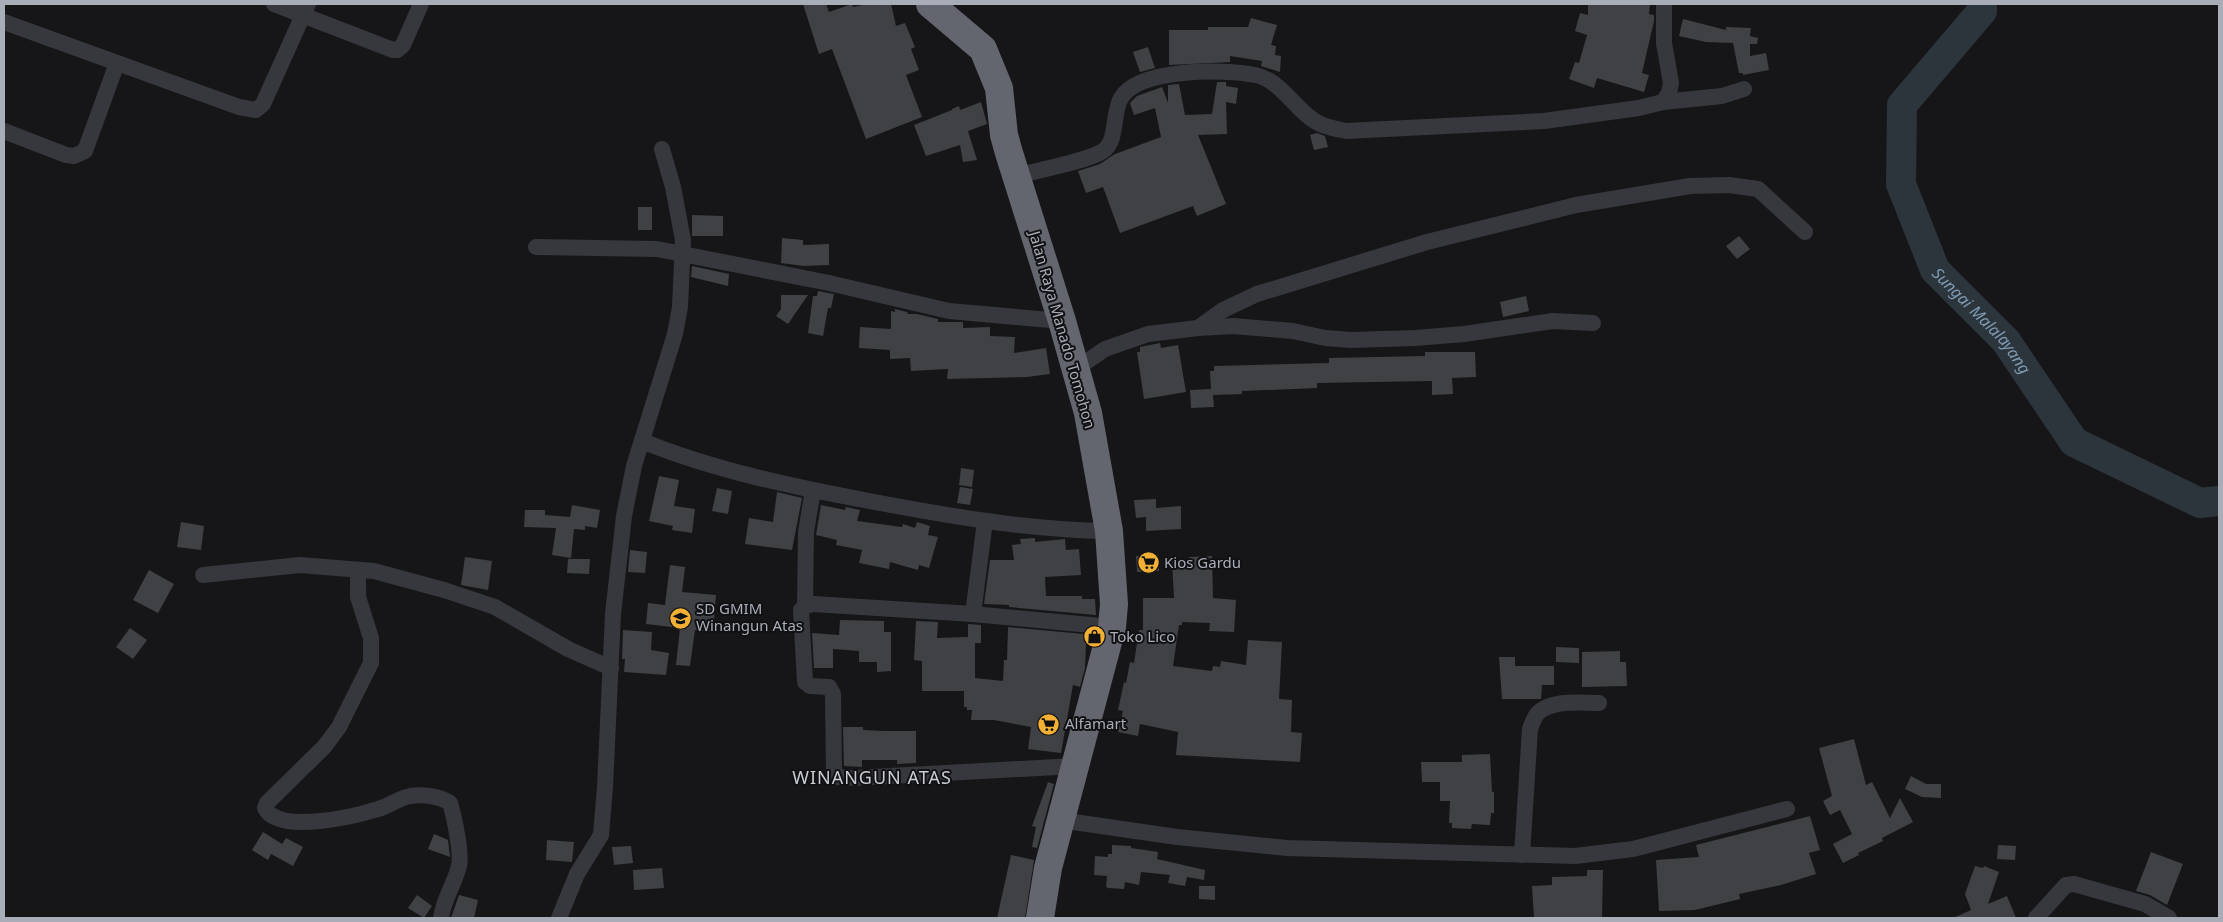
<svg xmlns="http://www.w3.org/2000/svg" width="2223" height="922" font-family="'Noto Sans',sans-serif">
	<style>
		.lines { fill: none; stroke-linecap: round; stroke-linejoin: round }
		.river { stroke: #2c353c; stroke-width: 30 }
		.building { fill: #404145 }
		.street { stroke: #37383d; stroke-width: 16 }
		.highway { stroke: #63666e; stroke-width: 28 }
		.labels { text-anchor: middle; stroke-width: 4; stroke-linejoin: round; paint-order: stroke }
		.street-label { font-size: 15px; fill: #a8adb8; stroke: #111113 }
		.poi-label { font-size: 15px; fill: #a8adb8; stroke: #111113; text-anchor: start }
		.water-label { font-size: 16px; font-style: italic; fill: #7f9bb3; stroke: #111113 }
		.quarter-label { font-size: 18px; letter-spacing: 1px; fill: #c9ccd4; stroke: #111113 }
	</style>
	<rect width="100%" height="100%" fill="#161618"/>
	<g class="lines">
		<!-- river -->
		<path class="river" id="s1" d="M1982 4V11L1902 105 1901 184 1935 270 2006 341 2074 442 2200 503 2219 501"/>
	</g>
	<!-- building -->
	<g class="building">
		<path d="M803 4H826L829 12 852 4 853 7 867 4H891L896 26 905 23 915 47 911 49 919 70 906 75 922 117 866 139 832 49 819 54Z"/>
		<path d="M1588 4H1650L1649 14 1654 15V21L1642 73 1649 75 1644 92 1597 78 1594 88 1569 79 1575 62 1579 63 1587 35 1575 31 1580 13 1588 15Z"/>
		<path d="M1251 18 1277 25 1271 45 1276 46 1275 55 1281 56 1280 72 1261 66 1262 61 1230 56V62L1169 65V30H1208V27H1248Z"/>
		<path d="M1683 19 1726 30V27L1751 28 1750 36 1758 38 1757 44H1750V56L1766 53 1769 70 1743 75V73H1739L1733 43 1706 42 1679 36Z"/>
		<path d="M1148 47 1155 68 1140 72 1133 52Z"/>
		<path d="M1217 82H1226V86L1238 88 1236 104 1226 102 1227 134 1198 135 1226 204 1197 216 1193 206 1120 233 1103 187 1086 193 1078 171 1100 164 1115 154 1161 137 1155 108 1134 115 1130 103 1137 96 1162 87 1168 103V85L1179 84 1185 115 1212 114Z"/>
		<path d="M981 102 987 124 968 131 977 160 963 162 960 145 926 156 914 125 952 110V109L959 106 960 110Z"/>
		<path d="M1317 133 1325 136 1328 147 1314 150 1310 135Z"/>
		<rect x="638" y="207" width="14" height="23"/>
		<path d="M692 215 723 216V236H692Z"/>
		<path d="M1739 236 1750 249 1737 259 1726 246Z"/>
		<path d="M782 238 803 240V245L829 244V265L804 266 781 263Z"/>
		<path d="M692 266 729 274 728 286 691 277Z"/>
		<path d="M818 291 834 294 831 308H828L823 336 808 333 813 296H817Z"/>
		<path d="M781 295H808L788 324 776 316 781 309Z"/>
		<path d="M1526 296 1529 311 1503 317 1500 302Z"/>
		<path d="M895 309 907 312 908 314H917L938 319V322H963V328L990 327V336L1015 337 1014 353 1046 348 1050 374 1027 377 947 379 948 369 911 371 910 358 890 359V350L859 348 860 327 891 329V311L895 312Z"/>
		<path d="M1160 343 1161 348 1178 345 1186 392 1144 399 1137 352H1140V347Z"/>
		<path d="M1425 352H1475L1476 377 1452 378 1453 394 1432 395V381L1317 383V388L1242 391V394L1213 395 1214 407 1191 408 1190 390 1211 389 1210 371H1214V366L1329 363V358L1425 356Z"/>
		<path d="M961 468 974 470 972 487 959 485Z"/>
		<path d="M659 476 679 480 674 506 695 509 692 533 672 530 673 526 649 521Z"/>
		<path d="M960 487 973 489 970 505 957 503Z"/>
		<path d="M717 488 732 491 728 514 712 511Z"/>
		<path d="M777 492 802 498 792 550 745 544 749 518 773 522Z"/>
		<path d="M1156 499V508L1181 506V529L1146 531V517L1136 518 1134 500Z"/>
		<path d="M572 505 600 510 597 528 585 526V530L574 529 571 558 552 555 556 528 524 527 525 510H545V515L570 517Z"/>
		<path d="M821 505 845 510 846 507 860 510 857 521 902 527 903 524 915 528 917 522 930 526 928 535 938 537 929 568 919 565 918 570 890 562 889 569 859 563 862 550 836 545 837 540 816 535Z"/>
		<path d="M181 522 204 526 201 550 177 547Z"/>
		<path d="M1035 538V542L1065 539 1066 550 1079 549 1081 575 1045 577 1046 596H1082V599H1095L1096 615 1009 607V605L984 604 990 560H1014L1012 545 1021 544 1020 539Z"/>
		<path d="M630 550 647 552 645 573 628 572Z"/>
		<path d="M1158 555 1159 571 1137 572 1136 556Z"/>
		<path d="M1212 556 1213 598 1236 600 1234 632 1209 631 1210 623 1182 622V625H1179L1173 666 1212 671 1213 666 1220 667 1221 661 1246 665 1248 640 1282 642 1279 699 1292 700 1291 732 1302 733 1300 762 1176 755 1178 732 1140 724 1138 736 1118 732 1123 711 1118 710 1124 682 1126 683 1130 662 1134 663 1139 630H1143V598H1174L1172 561H1189V557Z"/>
		<path d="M465 557 492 561 488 590 461 585Z"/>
		<path d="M568 559H590L589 574 567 573Z"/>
		<path d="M670 565 685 567 682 592 716 595 713 632 695 630 690 666 676 665 680 628 646 624 648 603 665 605Z"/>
		<path d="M149 570 174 584 158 613 133 600Z"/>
		<path d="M840 620 884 621V632H891V671L877 672V662H859V651L833 649V668H814L812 633 839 635Z"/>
		<path d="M916 621 938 622 937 638 968 637V624L981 625V643H975V678L1003 681 1004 660H1007L1008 627 1094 635 1091 643H1086L1085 668 1080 687 1073 685 1061 753 1028 749 1031 727 994 720H971L972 710H967V707H964V691H922V661L914 660Z"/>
		<path d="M130 628 147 640 133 659 116 647Z"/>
		<path d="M623 630 652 632 651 650 669 653 666 675 624 672 625 659H622Z"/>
		<path d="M1556 647 1579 648V663L1556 662Z"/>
		<path d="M1620 651V662H1626L1627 686 1582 687V652Z"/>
		<path d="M1499 657H1515V666H1554V685H1542L1541 699H1502Z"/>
		<path d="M843 727H863V730L884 731H916V763L897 764V760H862V767L844 766Z"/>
		<path d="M1854 739 1866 785 1872 782 1890 818 1900 798 1913 822 1882 838 1883 841 1858 853 1859 855 1843 863 1833 844 1852 834 1840 810 1830 815 1823 801 1832 796 1819 748Z"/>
		<path d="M1490 754 1492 792H1494V813H1491L1490 825 1472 824 1471 829 1452 828V823H1449L1450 801H1440V782H1422L1421 762H1462V755Z"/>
		<path d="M1911 776 1926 784H1941V798L1922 797 1905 789Z"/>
		<path d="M1048 782 1054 784 1037 848 1032 847 1036 827 1032 826Z"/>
		<path d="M1810 816 1820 850 1809 853 1816 874 1781 885 1739 894 1740 899 1695 910 1659 911 1656 860 1699 857 1696 845Z"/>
		<path d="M263 832 282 844 286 838 303 847 293 866 271 854 268 860 252 850Z"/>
		<path d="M434 834 448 840 450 857 428 849Z"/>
		<path d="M547 840 574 842 572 862 546 860Z"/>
		<path d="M1112 845 1131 846V848L1158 852 1157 859 1205 870 1204 880 1187 877 1185 886 1168 883 1170 875 1141 872 1139 885 1125 882 1124 889 1108 888 1106 887 1107 876 1094 875 1095 856 1108 857V854H1112Z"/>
		<path d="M1998 845 2016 846 2015 860 1997 859Z"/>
		<path d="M631 846 633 863 614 865 612 847Z"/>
		<path d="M2151 852 2183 864 2167 905 2150 895 2136 891Z"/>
		<path d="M1011 855 1034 860 1025 918H997Z"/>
		<path d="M1975 866 1983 868 1984 866 1999 872 1988 904 2007 896 2016 918H1953L1971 910 1965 894Z"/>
		<path d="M662 868 664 888 634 890 633 870Z"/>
		<path d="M1587 870H1603L1602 918H1534L1532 886 1552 885V877L1587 876Z"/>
		<path d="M1199 886H1215V900L1199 899Z"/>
		<path d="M417 895 432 906 424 918 408 908Z"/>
		<path d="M459 895 478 900 474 918H451Z"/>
	</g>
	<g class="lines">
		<!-- street -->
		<g class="street">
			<path d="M274 4 393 50H397L403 45 421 4"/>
			<path d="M4 22 239 107 256 110 263 104 308 4"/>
			<path d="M1663 102 1722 96 1744 89"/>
			<path d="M4 131 66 155 74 156 85 151 117 63"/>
			<path d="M1016 176C1035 171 1088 161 1103 151 1118 141 1112 113 1121 98 1139 68 1224 69 1255 75 1277 79 1291 102 1308 116 1319 126 1332 128 1346 131L1544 121 1639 108 1663 102 1669 93 1671 83 1664 43V4"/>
			<path d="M536 247 657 249 829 283 949 311 1062 321"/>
			<path d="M1198 328 1233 326 1293 331 1325 338 1351 340 1415 338 1464 334 1553 321 1593 323"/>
			<path d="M1076 369 1105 349 1148 334 1198 328 1223 310 1257 294 1427 242 1576 205 1690 186 1729 185 1758 189 1805 232"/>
			<path d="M642 441C713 470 794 487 869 501 949 516 1028 530 1109 531"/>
			<path d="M358 570V597L371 638V663L339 727 324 747 267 803 265 808C278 835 356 816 378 809 389 806 399 798 410 796 423 794 439 796 450 803 454 816 462 853 459 866 455 883 443 900 441 918"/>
			<path d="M203 575 300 565 374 571 444 590 495 607 568 649 611 668"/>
			<path d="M805 606 806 532 813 490"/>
			<path d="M973 614 985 521"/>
			<path d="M1075 766 853 778 838 777 834 773 833 694 829 687 810 686 805 682 801 610 805 606 813 604 973 614 1112 627"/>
			<path d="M1060 820 1177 837 1287 848 1575 856 1633 849 1787 809"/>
			<path d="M1522 855 1530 729C1532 724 1534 718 1537 714 1550 699 1581 703 1599 703"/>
			<path d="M559 918 577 874 601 835 605 787 613 614 624 516 634 466 675 334 680 307 683 240 673 187 662 149"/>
			<path d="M2036 918 2066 885 2074 884 2145 904 2169 918"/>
		</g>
		<!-- highway -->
		<path class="highway" d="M930 4 983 49 999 88 1004 135 1009 153 1062 321 1088 413 1109 531 1114 604 1112 627 1048 868 1040 918"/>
	</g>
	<!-- icons -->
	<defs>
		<symbol id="supermarket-disc" viewBox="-11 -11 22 22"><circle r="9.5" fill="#f2b134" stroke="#111113"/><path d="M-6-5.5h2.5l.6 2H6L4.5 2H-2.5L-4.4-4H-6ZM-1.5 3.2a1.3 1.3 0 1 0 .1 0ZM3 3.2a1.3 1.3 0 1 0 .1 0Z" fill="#111"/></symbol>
		<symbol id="school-disc" viewBox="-11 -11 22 22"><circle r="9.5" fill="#f2b134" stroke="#111113"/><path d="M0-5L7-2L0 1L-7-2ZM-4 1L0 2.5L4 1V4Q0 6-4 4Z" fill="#111"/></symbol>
		<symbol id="shop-disc" viewBox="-11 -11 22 22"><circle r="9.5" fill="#f2b134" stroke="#111113"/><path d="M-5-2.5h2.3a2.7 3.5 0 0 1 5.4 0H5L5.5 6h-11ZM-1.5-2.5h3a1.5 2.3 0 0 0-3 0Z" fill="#111"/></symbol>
	</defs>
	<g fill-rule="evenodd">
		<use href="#supermarket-disc" x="1136" y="550" width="25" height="25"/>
		<use href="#school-disc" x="668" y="606" width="25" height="25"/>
		<use href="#shop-disc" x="1082" y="624" width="25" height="25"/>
		<use href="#supermarket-disc" x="1036" y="712" width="25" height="25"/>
	</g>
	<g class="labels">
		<!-- street labels -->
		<g class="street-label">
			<text transform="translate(1062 330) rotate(74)" y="5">Jalan Raya Manado Tomohon</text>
		</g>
		<!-- poi labels -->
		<g class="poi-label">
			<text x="1164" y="568">Kios Gardu</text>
			<text x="696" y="614">SD GMIM<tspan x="696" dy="17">Winangun Atas</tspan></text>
			<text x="1110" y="642">Toko Lico</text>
			<text x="1065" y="729">Alfamart</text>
		</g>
		<!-- water labels -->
		<g class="water-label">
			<text dy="6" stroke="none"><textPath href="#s1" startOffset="371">Sungai Malalayang</textPath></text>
		</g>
		<!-- quarter labels -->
		<g class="quarter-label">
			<text x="872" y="784">WINANGUN ATAS</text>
		</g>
	</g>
	<!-- border -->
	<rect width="2223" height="922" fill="none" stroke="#a8adb8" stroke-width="10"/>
</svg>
